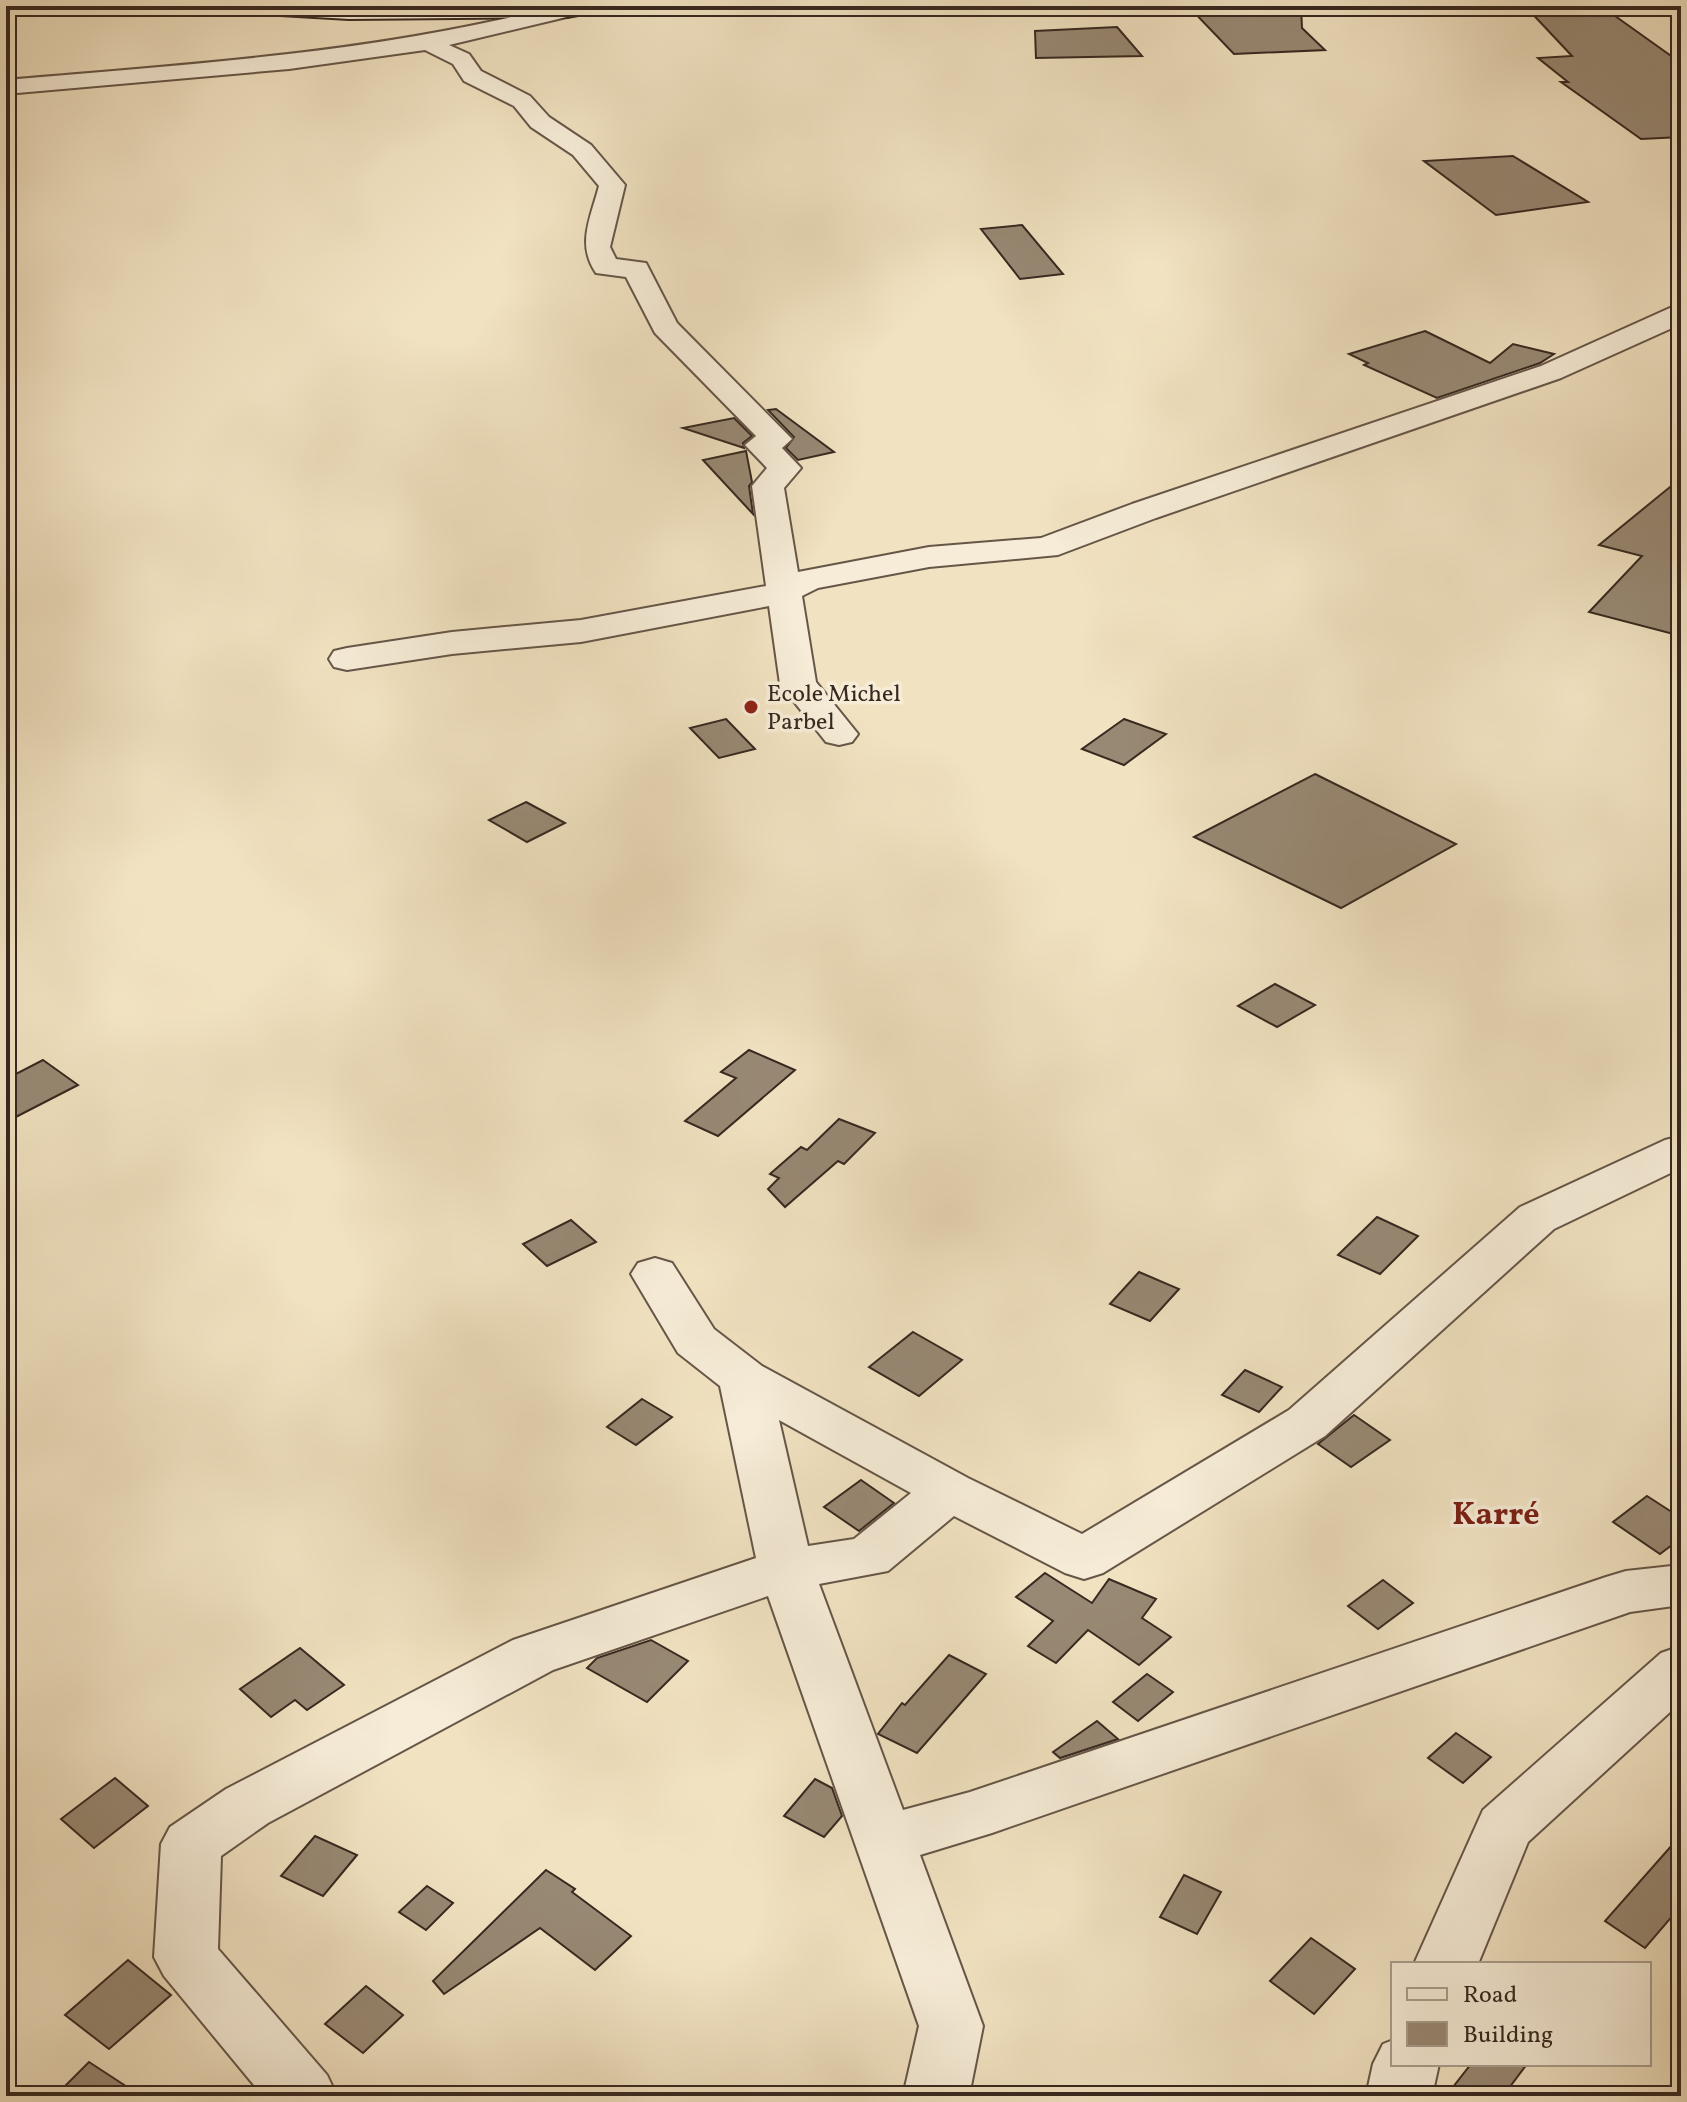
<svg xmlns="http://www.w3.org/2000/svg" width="1687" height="2102" font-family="Vollkorn,serif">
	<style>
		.building { fill: #988974; stroke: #372820; stroke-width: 2 }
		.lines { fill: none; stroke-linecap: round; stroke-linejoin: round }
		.street-casing { stroke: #665648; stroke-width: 4 }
		.secondary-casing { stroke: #372820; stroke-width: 4 }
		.street { fill: #f6ecd7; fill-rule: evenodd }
		.secondary { fill: #f6ecd7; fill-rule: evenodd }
		.poi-dot { fill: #8f2418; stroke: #f6ecd7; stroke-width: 3 }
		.labels { text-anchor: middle; stroke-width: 7; stroke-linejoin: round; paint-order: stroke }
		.poi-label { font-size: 24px; fill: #372820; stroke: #f6ecd7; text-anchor: start }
		.near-neighbourhood-label { font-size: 32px; font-weight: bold; fill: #7a1f14; stroke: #f6ecd7 }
	</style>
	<rect width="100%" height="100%" fill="#f1e2c1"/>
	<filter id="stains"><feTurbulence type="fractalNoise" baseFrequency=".0025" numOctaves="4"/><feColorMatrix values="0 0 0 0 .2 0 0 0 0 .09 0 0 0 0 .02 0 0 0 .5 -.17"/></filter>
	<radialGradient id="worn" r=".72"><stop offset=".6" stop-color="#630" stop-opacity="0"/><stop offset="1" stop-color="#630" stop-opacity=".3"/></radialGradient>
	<!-- building -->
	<g class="building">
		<path d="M1188 6H1301L1302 28 1325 50 1234 54Z"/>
		<path d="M1525 6H1601L1681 63V137L1641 139 1561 82H1568L1538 58 1572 56Z"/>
		<path d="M1117 27 1142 56 1036 58 1035 31Z"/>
		<path d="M1513 156 1588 202 1496 215 1424 161Z"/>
		<path d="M1022 225 1063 274 1020 279 981 229Z"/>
		<path d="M1425 331 1490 363 1513 344 1554 354 1540 363 1437 398 1364 365 1368 363 1349 354Z"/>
		<path d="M776 409 834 452 798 460 786 448 794 437 768 410Z"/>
		<path d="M734 418 752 436 743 443 744 448 683 428Z"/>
		<path d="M746 451 752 482 749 486 753 514 703 460Z"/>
		<path d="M1681 478V636L1589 612 1642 556 1599 545Z"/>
		<path d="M726 719 755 749 719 758 690 728Z"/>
		<path d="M1124 719 1166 734 1124 765 1082 749Z"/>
		<path d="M1315 774 1456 844 1341 908 1194 837Z"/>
		<path d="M526 802 565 823 527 842 489 820Z"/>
		<path d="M1275 984 1315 1005 1277 1027 1238 1006Z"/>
		<path d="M749 1050 795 1070 718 1136 685 1121 736 1078 721 1072Z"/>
		<path d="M43 1060 78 1085 6 1122V1079Z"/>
		<path d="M839 1119 875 1133 844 1164 838 1161 785 1207 768 1189 779 1178 770 1174 801 1147 807 1150Z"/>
		<path d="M1377 1217 1418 1236 1380 1274 1338 1255Z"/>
		<path d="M571 1220 596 1242 547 1266 523 1244Z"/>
		<path d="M1139 1272 1179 1289 1150 1321 1110 1304Z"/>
		<path d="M913 1332 962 1360 919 1396 869 1367Z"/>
		<path d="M1245 1370 1282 1387 1259 1412 1222 1395Z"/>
		<path d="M642 1399 672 1417 636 1445 607 1427Z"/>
		<path d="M1354 1415 1390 1440 1351 1467 1318 1444Z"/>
		<path d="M861 1480 894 1503 859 1531 824 1507Z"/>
		<path d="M1647 1496 1681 1518V1538L1660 1554 1613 1522Z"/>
		<path d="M1045 1573 1092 1603 1109 1579 1156 1599 1142 1618 1171 1637 1139 1665 1088 1630 1056 1663 1028 1646 1053 1621 1016 1597Z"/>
		<path d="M1383 1580 1413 1603 1378 1629 1348 1606Z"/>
		<path d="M651 1640 688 1661 647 1702 587 1668 597 1658Z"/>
		<path d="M300 1648 344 1685 307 1710 295 1700 271 1717 240 1689Z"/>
		<path d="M949 1655 986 1674 917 1753 878 1734 902 1703 905 1705Z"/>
		<path d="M1147 1674 1173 1692 1138 1721 1113 1702Z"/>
		<path d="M1097 1721 1118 1739 1060 1758 1053 1752Z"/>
		<path d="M1456 1733 1491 1757 1463 1783 1428 1758Z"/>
		<path d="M115 1778 148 1806 94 1848 61 1819Z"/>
		<path d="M815 1779 832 1788 842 1816 824 1837 784 1816Z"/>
		<path d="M1681 1835V1906L1645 1948 1605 1921Z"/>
		<path d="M315 1836 357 1855 323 1896 281 1876Z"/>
		<path d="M546 1870 575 1889 572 1892 631 1936 595 1970 540 1928 444 1994 433 1981Z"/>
		<path d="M1184 1875 1221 1892 1197 1934 1160 1917Z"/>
		<path d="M427 1886 453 1903 426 1930 399 1912Z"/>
		<path d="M1311 1938 1355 1969 1314 2014 1270 1981Z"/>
		<path d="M128 1960 171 1995 109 2049 65 2015Z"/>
		<path d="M366 1986 403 2015 363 2053 325 2024Z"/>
		<path d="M89 2062 141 2096H55Z"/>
		<path d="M1471 2064H1527L1503 2096H1446Z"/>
	</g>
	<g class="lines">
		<defs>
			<g id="street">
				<path d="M557 6H575L578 10 575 15 449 45 469 54 481 71 530 96 549 117 591 145 625 185 610 247 616 259 646 263 677 323 792 439 782 448 801 468 784 488 798 572 929 547 1041 538 1132 504 1541 366 1681 303V324L1561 378 1156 518 1058 555 929 567 818 588 802 596 816 682 858 734 852 742 839 745 826 742 780 684 769 606 581 642 452 654 347 670 334 667 329 659 334 651 347 648 452 632 581 620 766 586 752 486 767 468 745 445 756 436 655 333 626 277 596 273C576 244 591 217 599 186L573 155 531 127 514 106 464 81 453 64 425 50 289 69 6 94V80C191 64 376 53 557 6Z"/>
				<path d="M1681 1136V1168L1554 1229 1325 1436 1103 1573 1084 1579 1065 1573 954 1516 888 1571 819 1584 903 1810 970 1792 1606 1577 1626 1571 1681 1565V1605L1630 1612 992 1833 920 1855 983 2026 969 2096H903L919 2026 768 1596 553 1670 268 1823 221 1856 218 1949 327 2075 337 2096H263L164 1976 154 1957 161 1844 170 1827 226 1789 513 1640 756 1558 720 1386 678 1353 631 1274 638 1263 655 1258 672 1263 714 1329 762 1366 968 1478 1082 1534 1289 1410 1520 1207 1665 1140ZM779 1420 911 1493 854 1539 808 1546Z"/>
				<path d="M1681 1646V1702L1528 1842 1478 1964H1414L1483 1810 1661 1653Z"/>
				<path d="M1393 2040V2064H1439L1432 2096H1366L1373 2064 1383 2044Z"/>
			</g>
			<path id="secondary" d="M234 6H604L601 11 567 17 349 19 245 13Z"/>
		</defs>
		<!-- street casing -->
		<use href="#street" class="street-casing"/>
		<!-- secondary casing -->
		<use href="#secondary" class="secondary-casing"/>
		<!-- street -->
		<use href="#street" class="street"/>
		<!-- secondary -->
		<use href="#secondary" class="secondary"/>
	</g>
	<!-- markers -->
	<circle class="poi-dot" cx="751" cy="707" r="8"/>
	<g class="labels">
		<!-- poi labels -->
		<g class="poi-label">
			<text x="767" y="701">Ecole Michel<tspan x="767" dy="28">Parbel</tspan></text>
		</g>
		<!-- near-neighbourhood labels -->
		<g class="near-neighbourhood-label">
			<text x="1496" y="1524">Karré</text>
		</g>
	</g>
	<!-- margin -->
	<rect width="1687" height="2102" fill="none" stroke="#f1e2c1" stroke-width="32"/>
	<rect x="8" y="8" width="1671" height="2086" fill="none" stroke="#372820" stroke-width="4"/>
	<rect x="16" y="16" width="1655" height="2070" fill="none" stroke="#372820" stroke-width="2"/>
	<!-- legend -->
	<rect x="1391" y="1962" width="260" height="104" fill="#f6ecd7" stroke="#aa9e8e" stroke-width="2"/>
	<rect x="1407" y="1988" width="40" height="12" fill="#f6ecd7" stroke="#aa9e8e" stroke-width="2"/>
	<text x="1463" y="2002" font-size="24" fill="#372820">Road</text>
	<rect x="1407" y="2022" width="40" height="24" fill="#988974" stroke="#aa9e8e" stroke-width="2"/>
	<text x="1463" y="2042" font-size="24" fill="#372820">Building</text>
	<rect width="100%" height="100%" filter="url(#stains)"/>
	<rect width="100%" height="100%" fill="url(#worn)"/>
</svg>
